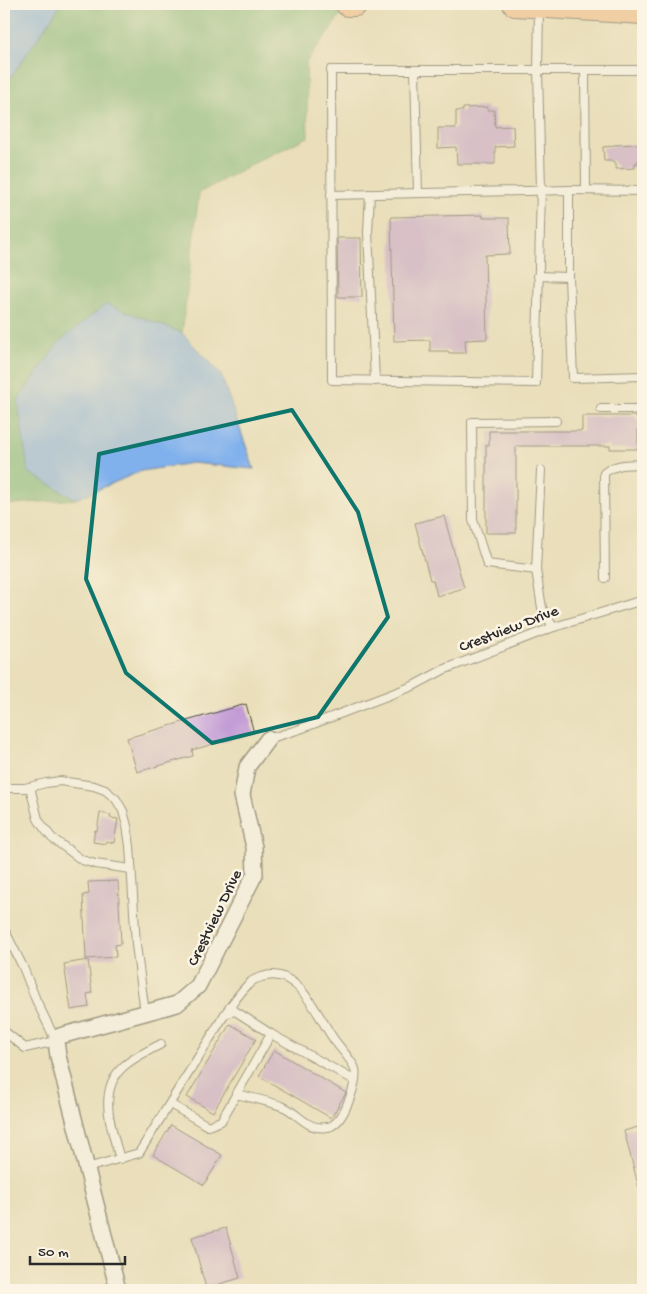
<svg xmlns="http://www.w3.org/2000/svg" width="647" height="1294" font-family="'Gochi Hand',sans-serif">
	<style>
		.forest { fill: #77b778; stroke: #517152 }
		.water { fill: #81b1ec; stroke: #566e8c }
		.building { fill: #c39cd6 }
		.lines { fill: none; stroke-linecap: round; stroke-linejoin: round }
		.service-casing { stroke: #484640; stroke-width: 10 }
		.minor-casing { stroke: #484640; stroke-width: 18 }
		.primary-casing { stroke: #484640; stroke-width: 26 }
		.service { stroke: #fff; stroke-width: 8 }
		.minor { stroke: #fff; stroke-width: 15 }
		.primary { stroke: #fabc8b; stroke-width: 24 }
		.marked { fill: none; stroke: #0f766e; stroke-width: 4; stroke-linejoin: round }
		.labels { text-anchor: middle; stroke-width: 5; stroke-linejoin: round; paint-order: stroke }
		.street-label { font-size: 16px; fill: #2b2b2b; stroke: #fcf5e5 }
	</style>
	<rect width="100%" height="100%" fill="#fcf5e5"/>
	<filter id="ink" filterUnits="userSpaceOnUse"><feTurbulence type="fractalNoise" baseFrequency=".02" numOctaves="2"/><feDisplacementMap in="SourceGraphic" scale="10" xChannelSelector="R" yChannelSelector="G"/><feConvolveMatrix kernelMatrix="1 2 1 2 8 2 1 2 1" color-interpolation-filters="sRGB"/></filter>
	<filter id="wash" filterUnits="userSpaceOnUse"><feTurbulence type="fractalNoise" baseFrequency=".0096" numOctaves="4" result="noise"/><feDisplacementMap in="SourceGraphic" scale="20" xChannelSelector="R" yChannelSelector="G"/><feGaussianBlur stdDeviation="1.12" result="paint"/><feColorMatrix in="noise" values="0 0 0 0 0 0 0 0 0 0 0 0 0 0 0 0 0 1.4 0 .05"/><feComposite in="paint" operator="in"/></filter>
	<g filter="url(#wash)">
		<rect width="100%" height="100%" fill="#eadfba"/>
		<!-- forest -->
		<path class="forest" d="M61 4H351L340 16 306 63 308 137 256 162 199 193 182 333 106 304 28 472 76 499 4 505V87Z"/>
		<!-- water -->
		<g class="water">
			<path d="M4 4H61L4 87Z"/>
			<path d="M106 304 182 333 221 375 254 469 192 463 141 471 76 499 28 472 18 400 59 342Z"/>
		</g>
		<g id="blocks">
			<!-- building -->
			<g class="building">
				<path d="M487 107V110H494L495 127 513 126 514 146 495 147V164H457L456 147 438 148V128H456V111H463V108Z"/>
				<path d="M637 144V146H643V160H638V163H635V168L616 169V163H613V161H604L603 147 613 146V145Z"/>
				<path d="M483 215V218H509L510 254 485 255 487 339 465 340 466 353H449L448 351H430V340L394 341 391 217Z"/>
				<path d="M337 238H361L362 297H338Z"/>
				<path d="M582 416H635L638 420V449H610V446H516V533H486V445H489V431H582Z"/>
				<path d="M444 516 464 588 437 596 433 580H430L415 523Z"/>
				<path d="M246 704 254 733 192 750 193 756 137 772 127 738Z"/>
				<path d="M100 813 111 815 110 818 118 819 114 843 106 841V844L93 842 95 830 97 831Z"/>
				<path d="M118 881 121 944 115 945 116 957 86 959 83 895 89 894 88 882Z"/>
				<path d="M88 960 92 993 87 994 89 1007 71 1010 64 964Z"/>
				<path d="M230 1024 256 1039 213 1112 187 1097Z"/>
				<path d="M274 1050 346 1093 331 1118 259 1076Z"/>
				<path d="M171 1125 222 1155 204 1185 153 1155Z"/>
				<path d="M638 1127 643 1145V1191L640 1192 624 1131Z"/>
				<path d="M226 1228 240 1278 206 1288 192 1237Z"/>
			</g>
		</g>
	</g>
	<g filter="url(#ink)">
		<use href="#blocks" fill-opacity="0" stroke="#484640" stroke-width="1"/>
		<g class="lines">
			<defs>
				<g id="service">
					<path d="M539 7 538 71 541 190 536 383 332 380 331 70H643"/>
					<path d="M415 70 418 193"/>
					<path d="M585 70 586 190"/>
					<path d="M569 190 643 191"/>
					<path d="M370 194 368 232 375 381"/>
					<path d="M331 195 569 190V277L573 378 643 376"/>
					<path d="M538 276 569 277"/>
					<path d="M601 409H636L643 417"/>
					<path d="M541 470 536 570 542 608 553 627"/>
					<path d="M536 570 487 564 473 520 472 422 556 421"/>
					<path d="M605 578 604 473C616 463 629 465 643 464"/>
					<path d="M268 739 300 729 413 686 443 670 551 628 643 600"/>
					<path d="M30 787 38 819 44 828 52 838 82 860 95 864 131 869"/>
					<path d="M4 788H25L46 783 60 781 94 786 105 790 116 799 123 811 127 826 130 846 136 945 145 1013"/>
					<path d="M4 929 23 967 36 1000 56 1041 25 1048 4 1031"/>
					<path d="M225 1014C233 1003 241 990 251 982 254 979 258 978 262 977 296 965 316 1012 331 1035 336 1044 353 1061 355 1069 358 1081 345 1117 334 1124 332 1126 330 1127 327 1127 308 1131 299 1114 284 1107 269 1101 252 1098 236 1094"/>
					<path d="M170 1104 208 1126 221 1121 271 1034"/>
					<path d="M120 1159C112 1130 96 1090 124 1066 134 1057 148 1051 161 1044"/>
					<path d="M87 1168 139 1153 225 1014 235 1011 271 1034 354 1080"/>
				</g>
				<path id="minor" d="M118 1290 58 1056 56 1041 60 1036 177 1004 198 986 255 874 254 847 242 795 247 767 268 739"/>
				<g id="primary">
					<path d="M348 4H355"/>
					<path d="M515 4 643 12"/>
				</g>
			</defs>
			<!-- service casing -->
			<use href="#service" class="service-casing"/>
			<!-- minor casing -->
			<use href="#minor" class="minor-casing"/>
			<!-- primary casing -->
			<use href="#primary" class="primary-casing"/>
			<!-- service -->
			<use href="#service" class="service"/>
			<!-- minor -->
			<use href="#minor" class="minor"/>
			<!-- primary -->
			<use href="#primary" class="primary"/>
		</g>
	</g>
	<!-- marked area -->
	<path d="M0 0H647V1294H0ZM292 410 358 512 388 617 318 717 212 743 126 673 86 579 99 454Z" fill="#eadfba" fill-opacity=".55" fill-rule="evenodd"/>
	<path class="marked" d="M292 410 358 512 388 617 318 717 212 743 126 673 86 579 99 454Z"/>
	<g class="labels">
		<!-- street labels -->
		<g class="street-label">
			<text transform="translate(508 627) rotate(-21)" y="6">Crestview Drive</text>
			<text transform="translate(213 917) rotate(-64)" y="6">Crestview Drive</text>
		</g>
	</g>
	<!-- margin -->
	<rect width="647" height="1294" fill="none" stroke="#fcf5e5" stroke-width="20"/>
	<!-- scale -->
	<path d="M30 1256v8h95v-8" fill="none" stroke="#2b2b2b" stroke-width="2.5"/>
	<text x="38" y="1256" font-size="15" fill="#2b2b2b" stroke="#fcf5e5" stroke-width="4" paint-order="stroke">50 m</text>
</svg>
